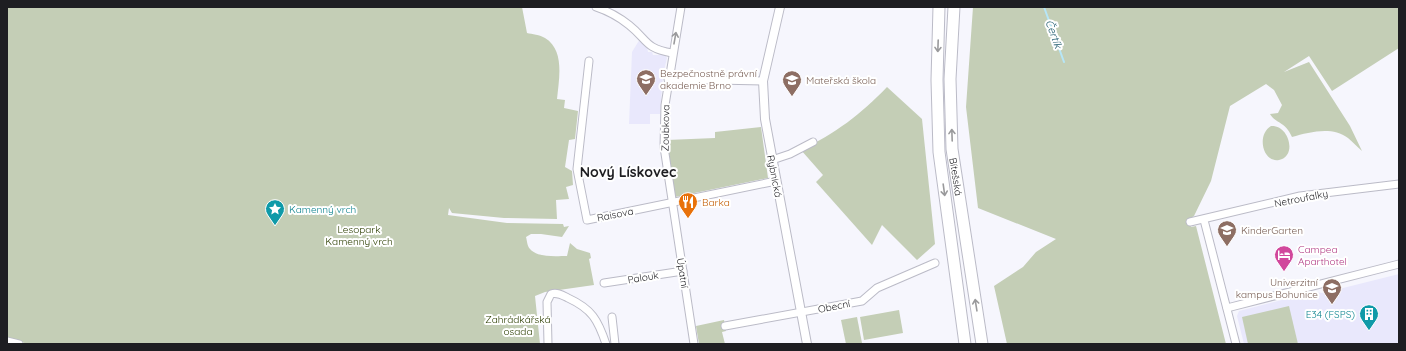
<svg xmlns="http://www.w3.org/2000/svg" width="1406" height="351" font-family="Quicksand,sans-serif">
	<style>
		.built { fill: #e9e8fc }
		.green { fill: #c4ceb6 }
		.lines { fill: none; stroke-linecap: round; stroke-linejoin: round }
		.stream { stroke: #b6e6f8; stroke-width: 2 }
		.minor-casing { stroke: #bbbbc7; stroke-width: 9 }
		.tertiary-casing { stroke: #bbbbc7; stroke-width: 10 }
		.trunk-casing { stroke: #bbbbc7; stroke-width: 13 }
		.minor { stroke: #fff; stroke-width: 7 }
		.tertiary { stroke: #fff; stroke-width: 8 }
		.trunk { stroke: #fff; stroke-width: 11 }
		.oneway { stroke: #9a9a9c }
		.labels { text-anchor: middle; stroke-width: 4; stroke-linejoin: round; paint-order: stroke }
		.education-label { font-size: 10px; fill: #785e54; stroke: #fff; text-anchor: start }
		.street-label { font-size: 10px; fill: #1e1e22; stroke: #fff }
		.food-label { font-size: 10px; fill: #c56008; stroke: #fff; text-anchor: start }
		.culture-label { font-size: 10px; fill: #0d838f; stroke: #fff; text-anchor: start }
		.park-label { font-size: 10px; fill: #2c3e00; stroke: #fff }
		.hotel-label { font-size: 10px; fill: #b23c85; stroke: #fff; text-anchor: start }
		.water-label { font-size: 11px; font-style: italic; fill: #1e5a6d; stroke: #fff }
		.district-label { font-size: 14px; font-weight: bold; fill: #1e1e22; stroke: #fff }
	</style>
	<rect width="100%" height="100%" fill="#f6f6fd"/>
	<!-- built -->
	<g class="built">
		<path d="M640 39 647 47 648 52H652L653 55H665L667 58 663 75 660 114H650V124H629L632 52Z"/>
		<path d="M1399 274V344H1244L1237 316 1239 311 1313 292 1323 293Z"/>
	</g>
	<!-- green -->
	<g class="green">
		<path d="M7 7H522L527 33C532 34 540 35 545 38 565 50 559 79 557 99L565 100 564 108 578 111 575 139 569 140 565 167 572 171 573 185 566 187 569 199 556 200 557 219 504 218 452 213 449 208 448 215 507 223 563 224 564 227 569 226 562 237 541 234H531L526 237C527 240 527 246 530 249 538 258 556 256 567 256L570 243 577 249 590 253 591 258 589 259 594 285 545 292 535 296 540 344H29L7 339Z"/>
		<path d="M973 7H1399V48L1332 91 1309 56 1284 72 1309 62 1350 126 1362 151C1357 147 1353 142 1348 138 1332 126 1310 132 1292 137 1285 121 1276 124 1270 114L1278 113 1282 105 1274 90 1266 84 1230 106 1211 181 1194 216 1189 219 1191 227 1196 226 1226 344H1007L994 286 1023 267 1036 252 1056 239 978 208 966 107Z"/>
		<path d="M887 87 922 119 935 244 917 260 882 225 872 245 816 182 823 175 801 150C836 133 860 115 887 87Z"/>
		<path d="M1271 126C1290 125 1297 157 1279 160 1263 163 1256 135 1271 126Z"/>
		<path d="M761 127 768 178 675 197 667 140 715 138V132Z"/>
		<path d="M1289 306 1298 344H1248L1242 317Z"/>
		<path d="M899 310 903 333 864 340 860 317Z"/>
		<path d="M857 317 862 343 846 344 841 320Z"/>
		<path d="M724 320 726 331 722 332 725 344H699L696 326Z"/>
	</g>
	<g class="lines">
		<!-- stream -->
		<path class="stream" d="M1044 7 1064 62"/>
		<defs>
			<g id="minor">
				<path d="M596 7C608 11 619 17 629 25 648 40 644 48 672 53"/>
				<path d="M681 7 665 105 664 147 694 344"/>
				<path d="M589 61 577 169 587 220 776 181"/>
				<path d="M668 79 763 81"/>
				<path d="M772 160 790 154 813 142"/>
				<path d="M1204 220 1236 344"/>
				<path d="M1190 222 1300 196 1399 184"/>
				<path d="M604 283 683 271"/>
				<path d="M1227 308 1399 264"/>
				<path d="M612 317 615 344"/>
				<path d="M725 326 862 301 877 288 935 263"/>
				<path d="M7 341 19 344"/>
				<path d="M548 344 547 302 551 294C557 292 562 295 568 298 592 309 598 320 606 344"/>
			</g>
			<path id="tertiary" d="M780 7 763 81 765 119 807 344"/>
			<g id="trunk">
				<path d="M939 7 937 80 939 152 965 344"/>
				<path id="s1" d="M954 7 950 79 952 149 982 344"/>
			</g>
		</defs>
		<!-- minor casing -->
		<use href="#minor" class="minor-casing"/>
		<!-- tertiary casing -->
		<use href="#tertiary" class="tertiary-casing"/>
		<!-- trunk casing -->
		<use href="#trunk" class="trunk-casing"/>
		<!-- minor -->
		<use href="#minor" class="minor"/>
		<!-- tertiary -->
		<use href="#tertiary" class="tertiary"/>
		<!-- trunk -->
		<use href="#trunk" class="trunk"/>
	</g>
	<!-- one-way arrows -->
	<defs><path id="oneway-shaft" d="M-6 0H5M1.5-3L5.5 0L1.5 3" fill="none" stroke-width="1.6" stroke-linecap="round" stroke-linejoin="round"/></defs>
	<g class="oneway">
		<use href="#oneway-shaft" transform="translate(675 38) rotate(-80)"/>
		<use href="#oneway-shaft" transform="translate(938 46) rotate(92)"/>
		<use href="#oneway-shaft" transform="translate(952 135) rotate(-92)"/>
		<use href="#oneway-shaft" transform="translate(944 190) rotate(82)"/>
		<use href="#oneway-shaft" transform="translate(976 305) rotate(-99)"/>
	</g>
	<!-- icons -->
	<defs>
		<symbol id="university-pin" viewBox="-11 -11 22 30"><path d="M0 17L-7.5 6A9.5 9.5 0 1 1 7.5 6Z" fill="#8d6e63" stroke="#fff"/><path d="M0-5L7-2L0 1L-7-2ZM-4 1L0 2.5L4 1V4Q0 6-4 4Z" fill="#fff"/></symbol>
		<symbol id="school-pin" viewBox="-11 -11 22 30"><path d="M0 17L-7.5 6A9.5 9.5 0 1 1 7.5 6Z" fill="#8d6e63" stroke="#fff"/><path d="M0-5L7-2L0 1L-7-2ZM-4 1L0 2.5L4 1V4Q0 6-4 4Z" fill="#fff"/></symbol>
		<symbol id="restaurant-pin" viewBox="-11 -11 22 30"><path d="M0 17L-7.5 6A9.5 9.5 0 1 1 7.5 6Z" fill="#e8710a" stroke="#fff"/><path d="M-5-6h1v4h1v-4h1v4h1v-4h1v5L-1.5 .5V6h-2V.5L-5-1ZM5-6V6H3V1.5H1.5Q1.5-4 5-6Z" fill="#fff"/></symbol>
		<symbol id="sight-pin" viewBox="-11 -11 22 30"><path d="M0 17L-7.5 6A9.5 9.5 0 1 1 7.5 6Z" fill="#0f9aa8" stroke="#fff"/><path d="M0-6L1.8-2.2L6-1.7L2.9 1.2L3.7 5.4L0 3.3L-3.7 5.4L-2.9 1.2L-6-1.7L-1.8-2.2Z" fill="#fff"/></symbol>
		<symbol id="hotel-pin" viewBox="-11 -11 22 30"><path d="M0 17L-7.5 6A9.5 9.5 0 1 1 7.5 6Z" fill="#d1479c" stroke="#fff"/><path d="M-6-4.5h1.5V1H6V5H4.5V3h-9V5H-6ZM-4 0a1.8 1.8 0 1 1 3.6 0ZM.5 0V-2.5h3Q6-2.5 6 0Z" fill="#fff"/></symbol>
		<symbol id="building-pin" viewBox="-11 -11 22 30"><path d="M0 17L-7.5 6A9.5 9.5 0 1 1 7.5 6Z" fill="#0f9aa8" stroke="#fff"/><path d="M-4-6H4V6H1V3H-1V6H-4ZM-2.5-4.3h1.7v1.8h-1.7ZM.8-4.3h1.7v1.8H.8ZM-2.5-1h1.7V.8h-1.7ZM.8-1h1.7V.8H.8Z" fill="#fff"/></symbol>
	</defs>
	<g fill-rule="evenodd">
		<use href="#university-pin" x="635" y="68" width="22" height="30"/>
		<use href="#school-pin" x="781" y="69" width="22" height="30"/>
		<use href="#restaurant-pin" x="677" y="191" width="22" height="30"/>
		<use href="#sight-pin" x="264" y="198" width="22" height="30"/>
		<use href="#school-pin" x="1216" y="219" width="22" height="30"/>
		<use href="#hotel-pin" x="1273" y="244" width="22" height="30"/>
		<use href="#university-pin" x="1321" y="277" width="22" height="30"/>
		<use href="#building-pin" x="1358" y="303" width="22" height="30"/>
	</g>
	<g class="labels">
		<!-- education labels -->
		<g class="education-label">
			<text x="660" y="77">Bezpečnostně právní<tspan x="660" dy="12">akademie Brno</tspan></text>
			<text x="806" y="84">Mateřská škola</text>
			<text x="1241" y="234">KinderGarten</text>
			<text x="1318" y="286" text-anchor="end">Univerzitní<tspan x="1318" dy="12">kampus Bohunice</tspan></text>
		</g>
		<!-- street labels -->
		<g class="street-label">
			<text transform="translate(665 128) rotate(-89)" y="4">Zoubkova</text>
			<text transform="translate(775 176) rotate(79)" y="4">Rybnická</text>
			<text dy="4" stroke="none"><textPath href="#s1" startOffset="170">Bítešská</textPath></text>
			<text transform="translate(1301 198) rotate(-11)" y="4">Netroufalky</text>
			<text transform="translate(615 214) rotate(-11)" y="4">Raisova</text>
			<text transform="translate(683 273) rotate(81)" y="4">Úpatní</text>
			<text transform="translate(643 277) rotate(-9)" y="4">Palouk</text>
			<text transform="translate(834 306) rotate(-11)" y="4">Obecní</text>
		</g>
		<!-- food labels -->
		<g class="food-label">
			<text x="702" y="206">Barka</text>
		</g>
		<!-- culture labels -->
		<g class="culture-label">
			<text x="289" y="213">Kamenný vrch</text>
			<text x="1355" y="318" text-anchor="end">E34 (FSPS)</text>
		</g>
		<!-- park labels -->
		<g class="park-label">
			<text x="359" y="233">Lesopark<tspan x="359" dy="12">Kamenný vrch</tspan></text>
			<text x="518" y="323">Zahrádkářská<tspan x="518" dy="12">osada</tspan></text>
		</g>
		<!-- hotel labels -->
		<g class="hotel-label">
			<text x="1298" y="253">Campea<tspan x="1298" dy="12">Aparthotel</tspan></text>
		</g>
		<!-- water labels -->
		<g class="water-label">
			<text transform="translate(1054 34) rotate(70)" y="4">Čertík</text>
		</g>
		<!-- district labels -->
		<g class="district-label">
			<text x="628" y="177">Nový Lískovec</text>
		</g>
	</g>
	<!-- border -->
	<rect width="1406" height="351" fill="none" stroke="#1e1e22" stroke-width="16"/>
</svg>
